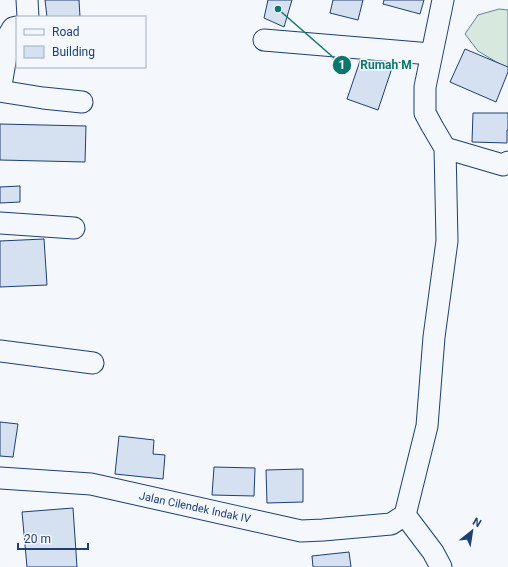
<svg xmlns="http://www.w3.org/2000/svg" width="508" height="567" font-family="Roboto,sans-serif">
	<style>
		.green { fill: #d7e8df; stroke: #687fa3 }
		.building { fill: #d5e0f0; stroke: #1d3f73 }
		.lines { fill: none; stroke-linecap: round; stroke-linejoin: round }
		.minor-casing { stroke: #1d3f73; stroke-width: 23 }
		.minor { stroke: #f4f7fb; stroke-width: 21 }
		.labels { text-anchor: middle; stroke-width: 3; stroke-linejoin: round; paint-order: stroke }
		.street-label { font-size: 11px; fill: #1d3f73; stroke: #f4f7fb }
		.leader { fill: none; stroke: #0f766e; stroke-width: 1.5 }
		.callout-dot { fill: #0f766e; stroke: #f4f7fb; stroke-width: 1.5 }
		.mark-label { font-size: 12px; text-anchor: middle; font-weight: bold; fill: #fff }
		.callout-label { font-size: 12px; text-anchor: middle; font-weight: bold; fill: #0f766e; stroke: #f4f7fb; stroke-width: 3; stroke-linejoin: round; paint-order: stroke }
	</style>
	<rect width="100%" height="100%" fill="#f4f7fb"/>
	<!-- green -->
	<path class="green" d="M499 9 508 10V69L478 51 465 34 478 15Z"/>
	<!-- building -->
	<g class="building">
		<path d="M45 0H79L80 17H47Z"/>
		<path d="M268 0H292L284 27 264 18Z"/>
		<path d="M333 0H363L358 20 330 13Z"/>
		<path d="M384 0H424L420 14 383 4Z"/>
		<path d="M465 49 508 67V72L496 102 450 82Z"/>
		<path d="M362 55 393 65 378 110 347 99Z"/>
		<path d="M473 113H508V130H507V143L472 142Z"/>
		<path d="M0 124 86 126 85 162 0 160Z"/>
		<path d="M20 186V202L0 203V187Z"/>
		<path d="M44 239 47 285 0 287V241Z"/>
		<path d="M0 422 18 424 13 457 0 456Z"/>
		<path d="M119 436 154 440 153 454 165 455 163 479 115 474Z"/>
		<path d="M214 467 255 468 254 496 212 495Z"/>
		<path d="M303 469V502L267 503 266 470Z"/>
		<path d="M73 508 77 567H27L22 512Z"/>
		<path d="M349 552 351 567H313L312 556Z"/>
	</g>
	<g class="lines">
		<defs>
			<g id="minor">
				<path d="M27 0 28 17"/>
				<path d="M264 40 431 54"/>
				<path d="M0 91 43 98 82 102"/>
				<path d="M0 91 10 33 13 28 17 27"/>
				<path d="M445 148 503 165 508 162"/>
				<path d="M0 223 74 228"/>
				<path d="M0 351 93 363"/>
				<path d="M0 478 91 484 301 531 323 530 391 524 405 515 427 426 434 337 447 241 445 148 432 126 425 113V87L443 0"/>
				<path d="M405 515 433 552 441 567"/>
			</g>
		</defs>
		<!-- minor casing -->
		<use href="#minor" class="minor-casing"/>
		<!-- minor -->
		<use href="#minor" class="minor"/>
	</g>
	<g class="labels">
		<!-- street labels -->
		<g class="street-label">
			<text transform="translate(195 507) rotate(12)" y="4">Jalan Cilendek Indak IV</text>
		</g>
	</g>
	<!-- callouts -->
	<path class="leader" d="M278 9L342 65"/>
	<g class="callout-dot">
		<circle cx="278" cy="9" r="4"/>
		<circle cx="342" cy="65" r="10"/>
	</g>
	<g class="mark-label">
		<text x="342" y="69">1</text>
	</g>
	<g class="callout-label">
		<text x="386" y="69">Rumah M</text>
	</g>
	<!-- legend -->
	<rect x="16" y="16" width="130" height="52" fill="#f4f7fb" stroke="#9eadc5"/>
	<rect x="24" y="29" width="20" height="6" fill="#f4f7fb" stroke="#9eadc5"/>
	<text x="52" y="36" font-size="12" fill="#1d3f73">Road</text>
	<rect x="24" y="46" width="20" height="12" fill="#d5e0f0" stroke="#9eadc5"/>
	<text x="52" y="56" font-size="12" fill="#1d3f73">Building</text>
	<!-- north arrow -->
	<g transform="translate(472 531) rotate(30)" stroke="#f4f7fb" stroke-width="3" paint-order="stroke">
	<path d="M0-3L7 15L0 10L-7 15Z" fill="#1d3f73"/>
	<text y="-6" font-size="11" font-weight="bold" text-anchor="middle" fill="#1d3f73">N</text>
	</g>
	<!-- scale -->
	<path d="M18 543v6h70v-6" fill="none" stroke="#1d3f73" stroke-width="2"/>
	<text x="24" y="543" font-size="12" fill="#1d3f73" stroke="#f4f7fb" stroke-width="3" paint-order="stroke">20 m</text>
</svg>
